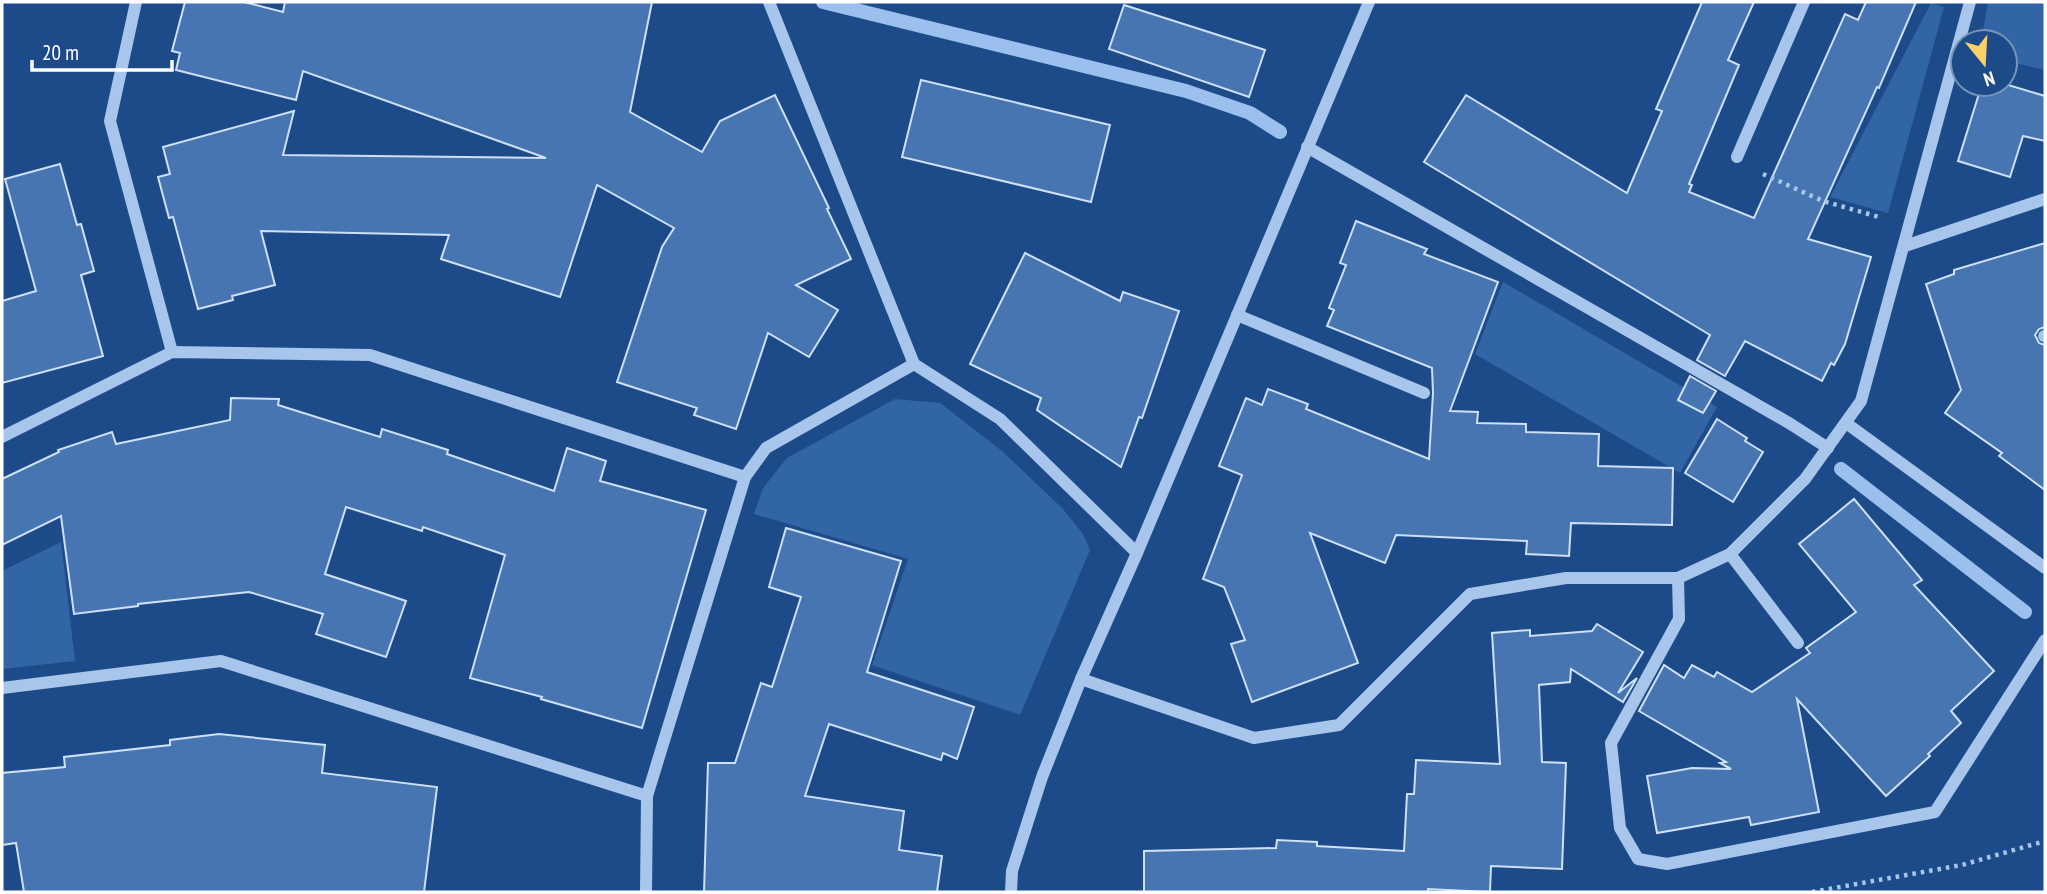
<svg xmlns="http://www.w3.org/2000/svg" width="2047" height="894" font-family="'PT Sans Narrow',sans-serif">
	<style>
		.green { fill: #3165a6 }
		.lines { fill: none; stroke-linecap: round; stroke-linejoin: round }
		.stream { stroke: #9bc0ed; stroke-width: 14 }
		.building { fill: #4675b1; stroke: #cde0f8; stroke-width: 2 }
		.path { stroke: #a8c6eb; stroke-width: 4.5; stroke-dasharray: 3.5 5; stroke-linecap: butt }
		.minor { stroke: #a8c6eb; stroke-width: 12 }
	</style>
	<rect width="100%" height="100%" fill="#1d4b89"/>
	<!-- green -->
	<g class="green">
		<path d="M1988 2H2045V70L2015 63 2012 68 2005 67V42H1981Z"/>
		<path d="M1931 3 1944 7 1888 213 1830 197Z"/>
		<path d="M1503 282 1717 407 1680 473 1475 354Z"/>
		<path d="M895 399 940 403 1002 451 1063 509 1083 534 1090 550 1020 715 872 665 908 559 754 514 763 488 787 458Z"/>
		<path d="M61 542 75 661 2 669V571Z"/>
	</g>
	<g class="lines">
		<!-- stream -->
		<g class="stream">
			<path d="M823 2 1186 91 1250 113 1280 132"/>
			<path d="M1841 469 2025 612"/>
		</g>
	</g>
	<!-- building -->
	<g class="building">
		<path d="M185 2H244L283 12 285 2H652L630 112 702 152 720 121 775 95 829 208 827 209 851 259 796 285 838 310 809 357 768 333 736 429 694 415 697 408 617 382 662 247 674 228 597 185 560 297 441 259 449 235 261 231 275 285 232 296 233 300 198 309 173 217 169 218 158 177 170 174 163 147 294 111 283 155 546 158 303 71 296 100 176 70 180 53 172 51Z"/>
		<path d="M1702 2H1754L1728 60 1739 65 1689 184 1692 185 1689 192 1754 218 1845 14 1858 20 1866 2H1916L1879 88 1877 87 1808 239 1871 257 1845 344 1834 365 1831 363 1822 381 1745 341 1725 376 1697 360 1710 335 1424 162 1466 95 1627 193 1662 111 1656 109Z"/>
		<path d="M1124 5 1265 50 1249 97 1109 49Z"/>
		<path d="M921 80 1110 125 1091 202 902 157Z"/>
		<path d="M1982 84H2005L2045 96V141L2023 136 2010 177 1958 161Z"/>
		<path d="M60 164 77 225 81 224 94 271 81 275 103 356 2 383V301L36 291 5 179Z"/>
		<path d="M1356 221 1427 249 1424 254 1498 282 1450 411 1478 412 1477 423 1526 424V432L1599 434 1598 466 1673 468 1672 525 1571 523 1569 556 1526 554 1527 541 1396 535 1385 563 1310 533 1358 663 1252 702 1231 644 1245 640 1224 587 1203 579 1242 475 1219 466 1246 398 1262 405 1268 389 1308 404 1306 409 1429 459 1433 393 1432 368 1327 326 1334 310 1329 308 1346 265 1340 263Z"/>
		<path d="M2045 243V327L2039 329 2035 335 2039 343 2045 345V490L1999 456 2002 453 1945 413 1961 390 1926 284 1954 274V270Z"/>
		<path d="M1025 253 1120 301 1123 292 1179 311 1142 418 1139 417 1121 467 1037 410 1041 398 970 364Z"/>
		<path d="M1690 376 1716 391 1703 413 1678 400Z"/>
		<path d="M231 398 279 399 278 405 380 437 382 429 448 450 447 454 554 491 567 448 606 461 600 481 706 510 642 728 541 699 542 697 470 678 505 555 423 527 422 531 346 507 325 574 406 601 386 657 316 634 323 614 249 592 138 604V606L74 614 61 516 2 545V479L59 452 58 450 112 432 116 444 230 420Z"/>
		<path d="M1717 419 1747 438 1745 441 1763 452 1733 502 1685 473Z"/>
		<path d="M1854 499 1922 580 1914 585 1994 671 1951 711 1961 723 1928 754 1930 756 1886 796 1797 699 1819 812 1751 825 1749 817 1657 833 1647 776 1692 768 1731 769 1720 763 1726 762 1639 711 1664 665 1684 678 1692 665 1714 677 1717 672 1752 692 1810 653 1806 648 1856 612 1799 544Z"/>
		<path d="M786 528 901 561 867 672 974 707 957 759 943 753 941 760 829 724 805 796 904 811 899 850 942 856 937 892H704L708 763H735L761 683 772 687 801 597 769 587Z"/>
		<path d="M1597 624 1643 652 1618 693 1637 678 1623 702 1571 669 1570 682 1539 685 1542 762 1566 763 1562 869 1491 866 1490 892 1428 889V892H1144V851L1276 848 1277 840 1317 842V846L1404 851 1407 794H1414L1416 760 1500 764 1492 633 1530 630V636L1592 631Z"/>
		<path d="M219 734 325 745 322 773 437 787 424 892H24L16 843 2 845V773L65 767 64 757 170 745V740Z"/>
	</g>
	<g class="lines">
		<!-- path -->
		<g class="path">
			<path d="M1763 174 1823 201 1879 217"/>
			<path d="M1812 892 1962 865 2045 841"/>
		</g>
		<!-- minor -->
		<g class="minor">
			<path d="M136 2 110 121 172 352"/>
			<path d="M769 2 914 364 1000 419 1137 553"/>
			<path d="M1307 147 1789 423 1828 448"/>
			<path d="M1737 157 1804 2"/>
			<path d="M1905 246 2045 199"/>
			<path d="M1237 315 1424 393"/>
			<path d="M2044 336H2045"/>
			<path d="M1846 423 2045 568"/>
			<path d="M2 437 172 352 370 355 745 477"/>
			<path d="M1730 554 1798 643"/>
			<path d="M1678 578 1679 619 1611 743 1620 828 1638 859 1667 864 1935 812 2045 640"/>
			<path d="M1081 679 1254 738 1339 725 1470 594 1566 578H1678L1730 554 1805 479 1861 401 1970 2"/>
			<path d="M2 688 221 661 647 796"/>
			<path d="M646 892 647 796 745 477 766 448 914 364"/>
			<path d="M1011 892 1012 871 1042 777 1081 679 1137 553 1369 2"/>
		</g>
	</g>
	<!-- border -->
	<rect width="2047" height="894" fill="none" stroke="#ffffff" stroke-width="7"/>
	<!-- north arrow -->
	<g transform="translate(1984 63) rotate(162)"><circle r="33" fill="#1d4b89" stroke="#7793b8" stroke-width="2"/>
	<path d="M0-5L12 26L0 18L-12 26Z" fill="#fbd166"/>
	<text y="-10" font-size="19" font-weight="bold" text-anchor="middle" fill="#ffffff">N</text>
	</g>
	<!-- scale -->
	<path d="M32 60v10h140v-10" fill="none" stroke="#ffffff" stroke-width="3.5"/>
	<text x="42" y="60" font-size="21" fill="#ffffff" stroke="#1d4b89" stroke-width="5" paint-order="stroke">20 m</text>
</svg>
